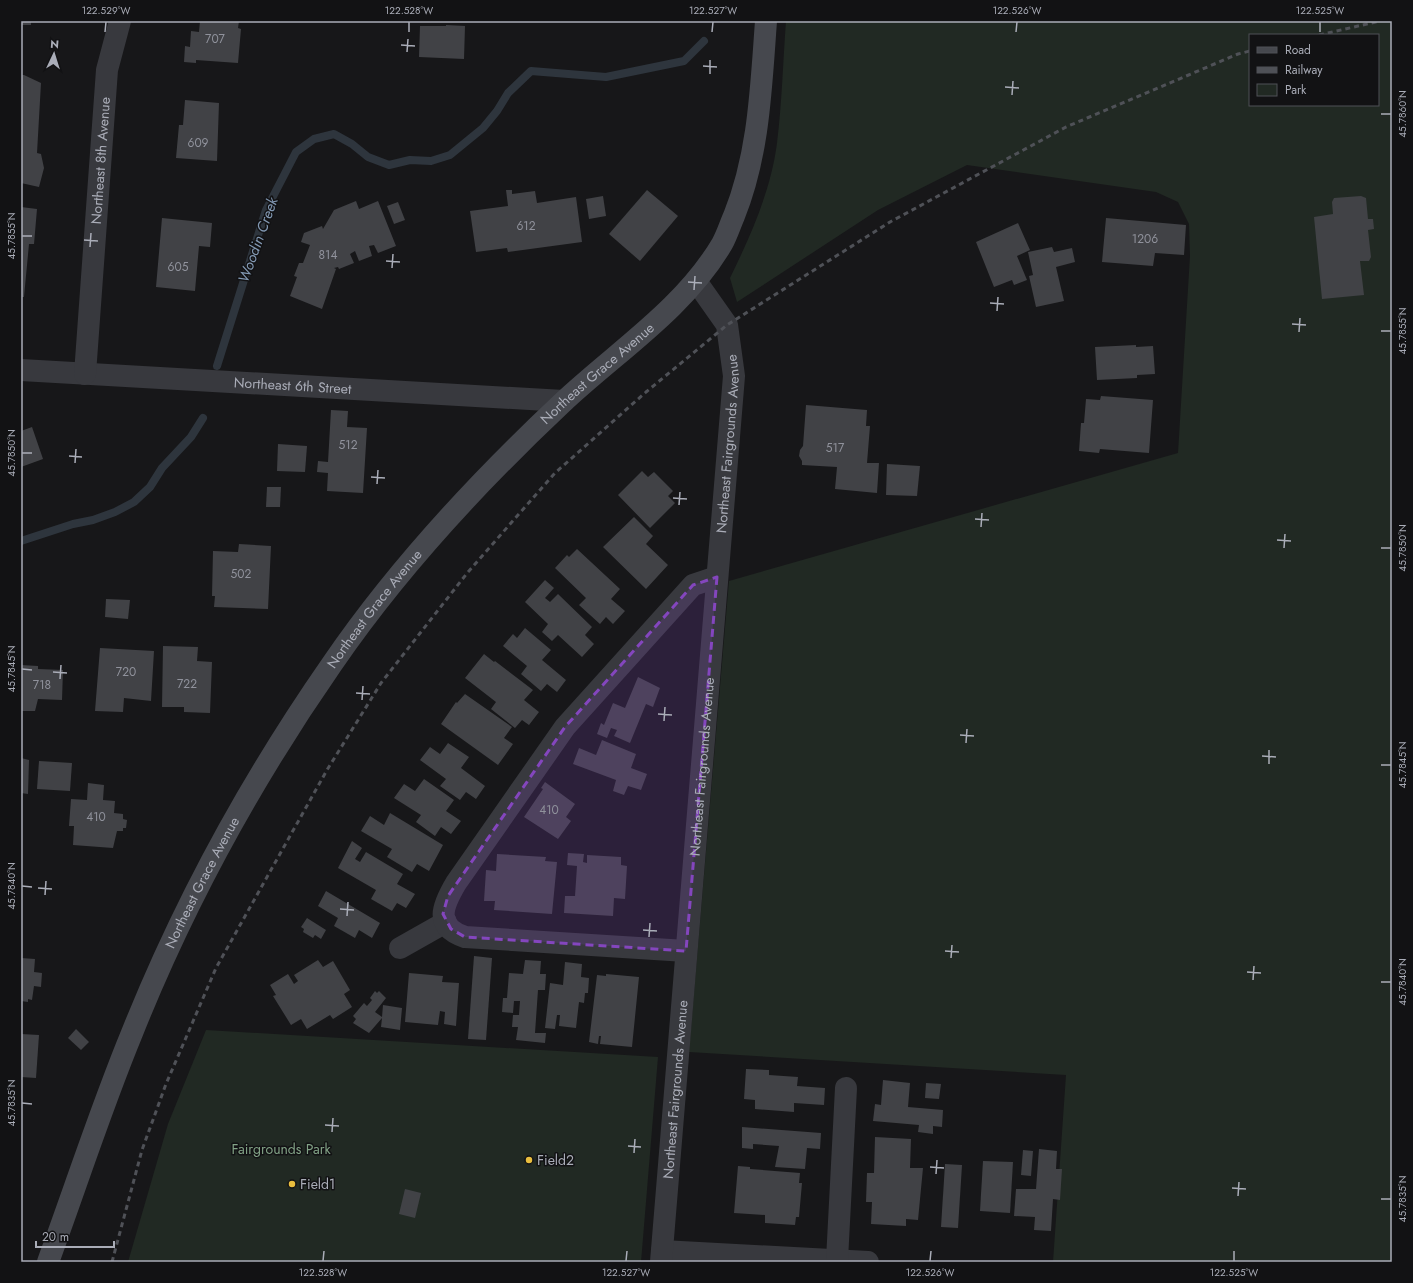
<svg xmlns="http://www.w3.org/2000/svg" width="1413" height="1283" font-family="Jost,sans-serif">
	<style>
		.green { fill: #212923; fill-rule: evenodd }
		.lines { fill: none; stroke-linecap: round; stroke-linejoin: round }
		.stream { stroke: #2e353d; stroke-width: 8 }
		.building { fill: #414246 }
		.street { stroke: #38393e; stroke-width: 22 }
		.secondary { stroke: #46484e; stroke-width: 22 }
		.rail { stroke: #4f5157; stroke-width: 3; stroke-dasharray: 5 4; stroke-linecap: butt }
		.marked { fill: #8446be; fill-opacity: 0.2; stroke: #8446be; stroke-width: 3; stroke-dasharray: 8 5; stroke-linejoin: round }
		.ticks { fill: none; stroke: #aaadb8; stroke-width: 1.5 }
		.poi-dot { fill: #eabe3e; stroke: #121214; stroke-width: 1.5 }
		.labels { text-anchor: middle; stroke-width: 3; stroke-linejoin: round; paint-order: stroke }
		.number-label { font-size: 12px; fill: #90929c }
		.street-label { font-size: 14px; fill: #aaadb8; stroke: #121214 }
		.park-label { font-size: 14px; fill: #82a286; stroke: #121214 }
		.poi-label { font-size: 14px; fill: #aaadb8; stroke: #121214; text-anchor: start }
		.water-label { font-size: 15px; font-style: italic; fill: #8298b2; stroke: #121214 }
		.neatline { fill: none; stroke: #aaadb8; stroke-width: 1.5 }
		.ticks-label { font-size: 10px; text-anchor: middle; fill: #aaadb8 }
	</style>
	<rect width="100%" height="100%" fill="#171719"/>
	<!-- green -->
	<g class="green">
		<path d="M786 21H1392V1262H1053L1066 1075 689 1052 729 581 1178 453 1190 256 1189 224 1178 202 1156 192 967 165 878 210 737 302 730 278C751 235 771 190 777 143 782 103 783 61 786 21ZM1250 35H1378V105H1250Z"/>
		<path d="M206 1030 658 1057 641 1262H128L168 1124Z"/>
	</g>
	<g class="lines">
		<!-- stream -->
		<g class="stream">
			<path d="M217 366 266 210 296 152 314 139 334 134 352 144 368 157 389 165 410 160 431 161 450 155 483 128 497 111 508 93 531 71 606 77 684 61 704 41"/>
			<path d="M21 541 73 524 93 520 115 512 134 502 150 487 162 468 191 437 203 418"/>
		</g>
	</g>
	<!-- building -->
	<g class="building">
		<rect x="21" y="21" width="10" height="4"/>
		<path d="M200 21H239L238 28 241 29 238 63 196 60V63L184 62 185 46 190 47 191 31 199 32Z"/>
		<path d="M446 25 465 26 464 59 419 57 420 26H446Z"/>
		<path d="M21 75H24L41 83 37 153 41 154 44 168 39 187 21 183Z"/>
		<path d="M185 100 219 103 217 161 176 158 179 125H183Z"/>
		<path d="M506 190H512V194L535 191 537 203 576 197 582 242 508 252 507 248 476 252 470 211 508 206Z"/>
		<path d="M647 190 678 216 640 261 609 234Z"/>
		<path d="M603 196 606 216 589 219 586 199Z"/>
		<path d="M1361 196 1366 198 1368 219H1373L1374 229 1368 230 1371 257 1369 261H1360L1364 295 1322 299 1314 217 1333 214 1332 202 1334 198Z"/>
		<path d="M356 201 359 209 378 201 396 246 378 253 374 245 369 246 372 256 359 261 355 251 350 254 354 263 339 269 338 267 334 268 336 269 322 309 290 296 297 277 294 276 299 263H303L310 245 301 242 304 233 322 226 323 229 334 210Z"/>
		<path d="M398 202 405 220 394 224 387 206Z"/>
		<path d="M21 207 37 209 34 244H29L24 297H21Z"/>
		<path d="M162 218 212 223 210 247 199 246 195 291 156 287Z"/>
		<path d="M1106 218 1186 225 1184 255 1155 253 1153 266 1102 262Z"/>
		<path d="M1018 223 1030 250 1017 256 1027 280 1014 285 1012 280 994 287 976 242Z"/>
		<path d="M1052 247 1054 252 1072 248 1075 262 1056 267 1064 301 1036 307 1029 276 1033 275 1028 252Z"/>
		<path d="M1136 345V347L1153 346 1155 374 1137 375V378L1097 380 1095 347Z"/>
		<path d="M1101 396 1153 400 1149 453 1100 449 1099 453 1079 451 1081 423H1084L1086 399 1100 400Z"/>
		<path d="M806 405 867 410 866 426H870L867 463H879L877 493 835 489 837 467 802 465V461L799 456 800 450 803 446Z"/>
		<path d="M331 410 348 411 347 427 367 428 363 493 327 491 328 473 317 472 318 461 328 462Z"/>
		<path d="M32 427 43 459 21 467V431Z"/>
		<path d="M278 444 307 446 305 472 277 471Z"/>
		<path d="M887 464 920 466 917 496 886 495Z"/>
		<path d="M642 471 648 477 654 472 673 491 668 496 675 503 650 528 618 495Z"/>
		<path d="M267 487H281L280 507H266Z"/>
		<path d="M634 517 653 536 646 544 668 565 646 589 603 547Z"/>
		<path d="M239 544 271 546 268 609 214 607 215 596H212L213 551 238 552Z"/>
		<path d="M577 549 620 589 611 599 625 611 613 624 606 617 600 624 579 605 586 598 555 568 567 555 569 557Z"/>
		<path d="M545 580 554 588 545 598 550 602 558 594 592 627 585 635 594 644 582 657 558 635 552 641 542 632 548 624 525 602Z"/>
		<path d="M106 599 130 600 128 619 105 617Z"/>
		<path d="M525 628 551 650 542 660 566 680 557 692 547 684 541 691 521 674 527 666 503 646 513 634 517 638Z"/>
		<path d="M163 646 198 647 197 661 212 662 210 713 184 712V707H162Z"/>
		<path d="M100 648 154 651 151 701 124 698 123 712 95 711Z"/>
		<path d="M484 654 494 662 495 661 533 690 524 700 539 712 529 725 522 720 515 728 491 709 496 702 465 678Z"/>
		<path d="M21 665 38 666V669L63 670 62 700 38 699 35 711H21Z"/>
		<path d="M638 677 660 688 653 707 646 704 630 743 614 736 617 730 611 728 607 738 597 734 601 723 604 725 613 703 625 708Z"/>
		<path d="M465 694 512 727 504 738 513 744 498 765 441 724 456 702 457 703Z"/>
		<path d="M602 740 636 754 631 768 647 774 641 790 628 786 624 795 613 791 616 780 573 764 579 748 596 755Z"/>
		<path d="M448 743 469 757 461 768 485 786 476 799 466 792 460 800 440 786 446 779 420 760 430 747 440 754Z"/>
		<path d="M21 758 29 760 28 794 21 793Z"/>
		<path d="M39 761 72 763 70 791 37 789Z"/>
		<path d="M424 779 454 800 446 811 461 821 451 834 441 827 435 836 416 822 421 815 394 798 404 784 415 791Z"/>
		<path d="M545 782 575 804 566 817 571 821 558 839 524 817 543 789 541 788Z"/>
		<path d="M88 783 104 785 103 800 115 801 114 813 123 814V819L127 820 126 828H123V831H117L113 848 73 845 74 826H69L71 799 87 800Z"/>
		<path d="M390 813 443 845 429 871 417 864 412 872 387 857 392 849 361 831 370 816 384 825Z"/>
		<path d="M352 841 362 848 355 859 360 862 366 852 403 874 397 884 415 894 406 908 397 903 392 911 371 899 376 890 338 868Z"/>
		<path d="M568 853 584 854 583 862 587 863V855L621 857V865L627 866 625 899 614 898 613 916 564 913 565 896H575L577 866 567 865Z"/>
		<path d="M497 854 546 857 545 861 557 862 552 914 494 910 495 901H484L486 870 496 871Z"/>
		<path d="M326 891 380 923 372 938 359 930 355 938 334 926 338 918 318 906Z"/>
		<path d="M307 918 326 930 321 939 315 935 313 938 303 932 304 929 301 927Z"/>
		<path d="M474 956 492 958 486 1040 468 1039Z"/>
		<path d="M21 958 35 959 34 972 42 973 41 987 34 986 32 1000 28 999V1002L21 1001Z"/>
		<path d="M318 960 323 967 333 961 350 990 344 994 352 1007 333 1019 330 1015 307 1029 301 1019 291 1025 273 996 276 995 270 985 288 974 294 984 298 981 294 975Z"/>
		<path d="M525 960 541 961 540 974H546L545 990H538L535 1033H546L545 1043 516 1040 518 1027H512L513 1015H519L520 1001H514L513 1013 502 1012 503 998H507L509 973 523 974Z"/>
		<path d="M565 962 582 964 581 977 589 978 588 993H585L584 1003 579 1002 576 1028 559 1026 560 1015H557L555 1029 545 1028 550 983 563 985Z"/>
		<path d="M409 973 443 976 442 982 459 983 456 1026 444 1024 445 1012 440 1011 438 1025 405 1022Z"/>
		<path d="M606 974 639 977 632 1047 600 1044 601 1036H599L598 1044 589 1042 597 975 606 976Z"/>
		<path d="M375 991 377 993 379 991 386 998 375 1012 382 1017 383 1005 402 1008 400 1030 381 1027 382 1018 369 1033 353 1023 356 1019 353 1016 364 1003 367 1006 372 1000 370 998Z"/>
		<path d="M76 1029 89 1042 81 1050 68 1038Z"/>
		<path d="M21 1034 39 1035 36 1078 21 1077Z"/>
		<path d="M746 1069 769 1070V1075L798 1077 797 1086 825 1088 824 1105 794 1103V1112L755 1109V1100L744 1099Z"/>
		<path d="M883 1080 910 1083 908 1107 943 1110 942 1127 933 1126V1134L918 1132 919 1125 873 1121 875 1104 881 1105Z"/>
		<path d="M926 1083 941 1084 939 1099 925 1098Z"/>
		<path d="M742 1127 821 1133 820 1149 807 1148 805 1169 775 1167 779 1146 753 1144V1149L742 1148Z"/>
		<path d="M875 1137 911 1139 910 1168H923L918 1220 906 1219V1226L871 1224 872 1202H866L867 1173H874Z"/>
		<path d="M1039 1149 1057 1151 1056 1169H1062L1060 1200 1053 1199 1051 1231 1034 1230 1035 1217 1014 1216 1016 1189H1036Z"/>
		<path d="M1023 1150 1033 1151 1031 1176 1021 1175Z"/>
		<path d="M983 1161 1013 1162 1010 1213 980 1211Z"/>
		<path d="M945 1164 962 1165 958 1228 941 1227Z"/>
		<path d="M738 1166 750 1167V1169L800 1173 799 1183H802L799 1217H796L795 1225 765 1223V1215L734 1213Z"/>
		<path d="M405 1189 421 1193 415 1218 399 1214Z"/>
	</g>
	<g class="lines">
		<!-- street -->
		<g class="street">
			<path id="s1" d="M21 370 564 401"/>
			<path id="s2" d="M85 374 107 70 120 21"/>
			<path d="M400 948 446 922"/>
			<path d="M686 951 465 937C433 926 443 905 456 883L565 727 693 585 717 577"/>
			<path d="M662 1251 868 1262"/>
			<path d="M837 1260 846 1088"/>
			<path id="s3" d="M661 1262 734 376 727 325 696 281"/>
		</g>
		<!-- secondary -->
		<path class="secondary" id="s4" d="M48 1262C76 1186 101 1108 132 1033 184 903 252 779 332 664 397 569 477 483 561 404 616 352 683 310 722 244 727 235 730 225 734 216 759 154 761 88 766 21"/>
		<!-- rail -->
		<g class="rail">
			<path d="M1319 35 1380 21"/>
			<path d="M112 1262 142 1150 166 1084 216 968 327 770 381 683 468 572 555 473 646 392 727 325 890 222 1066 127 1238 54 1250 51"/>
		</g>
	</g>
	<!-- marked area -->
	<path class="marked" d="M717 577 686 951 465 937 451 929 443 914 448 896 565 727 693 585Z"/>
	<!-- ticks -->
	<path class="ticks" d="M105 32 106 22M409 32V22M712 32 713 22M1016 32 1017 22M1320 32V22M401 45 415 46M407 52 408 39M703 66 717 67M710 74V60M1005 87 1019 88M1012 95 1013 81M1381 114H1391M22 236H32M84 240 98 241M90 247 91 233M386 261 400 262M392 268 393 254M688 282 702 283M694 290 695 276M990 303 1004 304M997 311 998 297M1292 324 1306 325M1381 331H1391M1299 332 1300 318M22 453H32M69 456 82 457M75 463 76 449M371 477 385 478M377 484 378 470M673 498 687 499M679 505 680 492M975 519 989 520M981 527 982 513M1277 540 1291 541M1284 548 1285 534M1381 548H1391M22 669 32 670M53 672 67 673M60 679 61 665M356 693 370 694M362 700 363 686M658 714 672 715M664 721 665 707M960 735 974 736M966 743 967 729M1262 756 1276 757M1269 764V750M1381 765H1391M22 886 32 887M38 888 52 889M45 895 46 881M340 909 354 910M347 916 348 902M643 930 657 931M649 937 650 923M945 951 959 952M951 958 952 945M1247 972 1261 973M1253 980 1254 966M1381 982H1391M22 1103 32 1104M325 1125 339 1126M332 1132 333 1118M628 1146 641 1147M634 1153 635 1139M930 1167 944 1168M936 1174 937 1160M1232 1188 1246 1189M1238 1196 1239 1182M1381 1199H1391M323 1261 324 1251M626 1261 627 1251M930 1261 931 1251M1234 1261V1251"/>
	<!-- markers -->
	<g class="poi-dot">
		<circle cx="529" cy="1160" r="4"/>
		<circle cx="292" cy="1184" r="4"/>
	</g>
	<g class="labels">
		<!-- number labels -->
		<g class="number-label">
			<text x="215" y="43">707</text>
			<text x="198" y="147">609</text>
			<text x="526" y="230">612</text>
			<text x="1145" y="243">1206</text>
			<text x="328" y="259">814</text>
			<text x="178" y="271">605</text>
			<text x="348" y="449">512</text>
			<text x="835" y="452">517</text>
			<text x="241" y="578">502</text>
			<text x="126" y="676">720</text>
			<text x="187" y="688">722</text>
			<text x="42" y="689">718</text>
			<text x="549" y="814">410</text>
			<text x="96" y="821">410</text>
		</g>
		<!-- street labels -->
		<g class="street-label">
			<text dy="5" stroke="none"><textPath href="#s2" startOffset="214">Northeast 8th Avenue</textPath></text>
			<text dy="5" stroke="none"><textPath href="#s4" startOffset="1059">Northeast Grace Avenue</textPath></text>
			<text dy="5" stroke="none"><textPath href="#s1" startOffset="272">Northeast 6th Street</textPath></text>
			<text dy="5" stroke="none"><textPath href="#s3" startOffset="821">Northeast Fairgrounds Avenue</textPath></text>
			<text dy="5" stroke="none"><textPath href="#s4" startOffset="734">Northeast Grace Avenue</textPath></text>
			<text dy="5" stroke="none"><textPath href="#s3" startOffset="497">Northeast Fairgrounds Avenue</textPath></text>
			<text dy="5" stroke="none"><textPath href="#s4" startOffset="410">Northeast Grace Avenue</textPath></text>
			<text dy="5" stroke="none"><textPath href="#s3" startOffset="173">Northeast Fairgrounds Avenue</textPath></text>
		</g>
		<!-- park labels -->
		<g class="park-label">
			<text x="281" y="1154">Fairgrounds Park</text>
		</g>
		<!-- poi labels -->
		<g class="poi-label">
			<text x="537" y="1165">Field2</text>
			<text x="300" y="1189">Field1</text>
		</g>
		<!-- water labels -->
		<g class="water-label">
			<text transform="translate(258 240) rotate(-70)" y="5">Woodin Creek</text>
		</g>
	</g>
	<!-- border -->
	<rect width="1413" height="1283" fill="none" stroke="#121214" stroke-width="44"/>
	<!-- legend -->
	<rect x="1249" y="34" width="130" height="72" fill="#121214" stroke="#4f5056"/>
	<rect x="1257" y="47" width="20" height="6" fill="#46484e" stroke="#4f5056"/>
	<text x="1285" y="54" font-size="12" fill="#aaadb8">Road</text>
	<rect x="1257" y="67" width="20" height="6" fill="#4f5157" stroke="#4f5056"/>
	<text x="1285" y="74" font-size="12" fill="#aaadb8">Railway</text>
	<rect x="1257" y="84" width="20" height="12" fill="#212923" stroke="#4f5056"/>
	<text x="1285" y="94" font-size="12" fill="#aaadb8">Park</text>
	<!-- north arrow -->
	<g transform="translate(54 54) rotate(4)" stroke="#121214" stroke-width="3" paint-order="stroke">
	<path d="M0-3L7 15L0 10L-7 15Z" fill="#aaadb8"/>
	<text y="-6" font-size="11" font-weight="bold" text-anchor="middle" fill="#aaadb8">N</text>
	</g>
	<!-- scale -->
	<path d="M36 1241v6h78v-6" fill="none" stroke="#aaadb8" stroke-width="2"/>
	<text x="42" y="1241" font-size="12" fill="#aaadb8" stroke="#121214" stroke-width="3" paint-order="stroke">20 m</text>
	<rect x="22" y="22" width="1369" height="1239" class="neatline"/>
	<g class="ticks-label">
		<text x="106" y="14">122.529°W</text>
		<text x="409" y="14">122.528°W</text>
		<text x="713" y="14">122.527°W</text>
		<text x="1017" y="14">122.526°W</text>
		<text x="1320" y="14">122.525°W</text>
		<text transform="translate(1402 114) rotate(-90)" y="4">45.7860°N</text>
		<text transform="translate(11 236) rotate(-90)" y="4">45.7855°N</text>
		<text transform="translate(1402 331) rotate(-90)" y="4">45.7855°N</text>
		<text transform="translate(11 453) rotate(-90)" y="4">45.7850°N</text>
		<text transform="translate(1402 548) rotate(-90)" y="4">45.7850°N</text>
		<text transform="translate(11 669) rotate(-90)" y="4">45.7845°N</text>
		<text transform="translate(1402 765) rotate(-90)" y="4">45.7845°N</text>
		<text transform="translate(11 886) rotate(-90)" y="4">45.7840°N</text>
		<text transform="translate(1402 982) rotate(-90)" y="4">45.7840°N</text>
		<text transform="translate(11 1103) rotate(-90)" y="4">45.7835°N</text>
		<text transform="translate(1402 1199) rotate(-90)" y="4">45.7835°N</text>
		<text x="323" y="1276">122.528°W</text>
		<text x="626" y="1276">122.527°W</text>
		<text x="930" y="1276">122.526°W</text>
		<text x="1234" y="1276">122.525°W</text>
	</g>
</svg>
